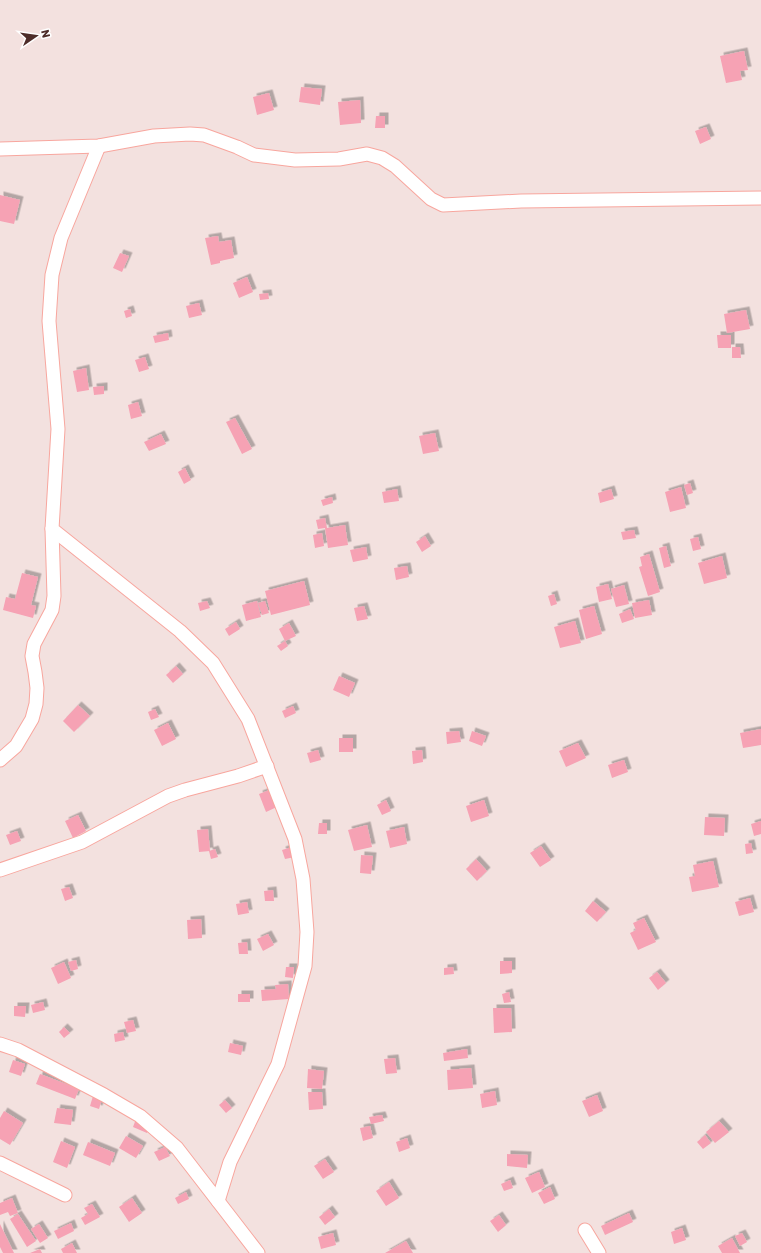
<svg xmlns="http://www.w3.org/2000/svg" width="761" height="1253" font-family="Rubik,sans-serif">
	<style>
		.building { fill: #f6a2b4; filter: url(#shadow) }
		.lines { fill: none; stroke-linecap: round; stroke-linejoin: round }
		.street-casing { stroke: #f8a69e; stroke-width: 15 }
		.street { stroke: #fff; stroke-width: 13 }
	</style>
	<defs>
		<filter id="shadow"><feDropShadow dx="3.5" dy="-3.5" stdDeviation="0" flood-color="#0004"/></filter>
	</defs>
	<rect width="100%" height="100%" fill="#f3e1df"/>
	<!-- building -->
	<g class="building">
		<path d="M744 51 748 70 740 71 742 80 726 83 720 56Z"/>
		<path d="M301 87 322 89 320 105 299 102Z"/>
		<path d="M269 93 274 110 257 115 253 97Z"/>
		<path d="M360 100 361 123 340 125 338 102Z"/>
		<path d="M376 116H385V128H375Z"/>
		<path d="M706 127 711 139 700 144 695 131Z"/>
		<path d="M0 195 20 200 14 224 0 221Z"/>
		<path d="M218 236 219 242 231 240 234 258 220 261V263L211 265 205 238Z"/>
		<path d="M120 253 129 256 122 272 113 268Z"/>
		<path d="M247 277 253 292 239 298 233 283Z"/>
		<path d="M268 293 269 299 260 300 259 294Z"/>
		<path d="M199 303 202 315 189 318 186 306Z"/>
		<path d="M130 309 132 316 126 318 124 311Z"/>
		<path d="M746 310 750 329 727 333 724 314Z"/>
		<path d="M168 333 169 340 155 343 153 336Z"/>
		<path d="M717 335H731V348H718Z"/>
		<path d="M732 347H740L741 358H732Z"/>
		<path d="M145 357 149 369 139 372 135 360Z"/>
		<path d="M86 368 89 390 77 392 73 371Z"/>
		<path d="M104 386V394L94 395 93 387Z"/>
		<path d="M138 402 142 416 131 419 128 405Z"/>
		<path d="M235 418 252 449 242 454 226 422Z"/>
		<path d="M435 433 439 451 423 454 419 436Z"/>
		<path d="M161 434 166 444 149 451 144 442Z"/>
		<path d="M185 468 191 480 184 484 178 472Z"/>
		<path d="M690 483 693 493 687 495 684 485Z"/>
		<path d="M681 487 686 508 670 512 665 492Z"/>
		<path d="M397 489 399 501 384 503 382 492Z"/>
		<path d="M611 489 614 499 600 503 598 493Z"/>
		<path d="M332 497 333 503 323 506 321 500Z"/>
		<path d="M325 518 327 528 345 525 348 545 328 548 325 528 318 529 316 520Z"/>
		<path d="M634 530 636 538 623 540 621 532Z"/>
		<path d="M322 533 324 546 315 548 313 535Z"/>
		<path d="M425 536 431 546 422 552 416 542Z"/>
		<path d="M698 537 701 549 693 551 690 539Z"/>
		<path d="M666 546 671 566 664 568 659 548Z"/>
		<path d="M366 547 368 559 353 562 350 550Z"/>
		<path d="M649 554 660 592 648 596 639 567 642 566 640 557Z"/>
		<path d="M722 556 727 578 704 584 698 563Z"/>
		<path d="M407 566 409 577 396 580 394 568Z"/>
		<path d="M22 573 38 577 31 605 36 606 33 618 3 610 6 597 15 599Z"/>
		<path d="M304 581 310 605 271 615 265 591Z"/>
		<path d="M608 584 612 599 599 602 596 587Z"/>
		<path d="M624 585 629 604 616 607 611 589Z"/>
		<path d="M554 594 557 604 551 606 548 596Z"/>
		<path d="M649 600 652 615 635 618 632 603Z"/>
		<path d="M207 601 210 608 200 611 198 603Z"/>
		<path d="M257 601 261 617 246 621 242 605Z"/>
		<path d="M265 601 269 613 262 615 258 603Z"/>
		<path d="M364 606 368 619 357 621 354 608Z"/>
		<path d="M594 606 602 634 586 639 579 610Z"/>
		<path d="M630 609 634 619 622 623 619 614Z"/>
		<path d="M575 621 581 643 560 648 554 627Z"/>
		<path d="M236 622 240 629 229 636 225 629Z"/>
		<path d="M289 623 296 636 285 641 279 629Z"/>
		<path d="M285 641 288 646 281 651 277 646Z"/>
		<path d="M176 666 183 674 173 683 166 675Z"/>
		<path d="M339 676 355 683 349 697 333 690Z"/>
		<path d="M78 705 90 716 74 732 63 721Z"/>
		<path d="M293 706 296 713 285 718 282 711Z"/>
		<path d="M155 709 159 717 151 720 148 712Z"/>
		<path d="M168 723 176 739 162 746 154 730Z"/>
		<path d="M761 729V745L743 748 740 733Z"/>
		<path d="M459 731 461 742 447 744 446 732Z"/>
		<path d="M472 731 486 736 482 746 469 741Z"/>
		<rect x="339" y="738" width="14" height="14"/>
		<path d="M578 743 586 758 566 767 559 751Z"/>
		<path d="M318 750 321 760 310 763 307 753Z"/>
		<path d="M422 750 423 762 413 764 412 751Z"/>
		<path d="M624 760 628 772 612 778 608 765Z"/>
		<path d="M272 789 279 806 266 812 259 794Z"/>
		<path d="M386 800 391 811 382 815 377 805Z"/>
		<path d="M484 800 489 816 471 822 466 806Z"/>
		<path d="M78 815 86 831 73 838 65 821Z"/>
		<path d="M705 817 725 818 724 836 704 835Z"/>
		<path d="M761 821V834L754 836 751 824Z"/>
		<path d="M319 823H327V834H318Z"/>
		<path d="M367 825 372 847 354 851 348 830Z"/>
		<path d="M404 827 407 844 390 848 386 831Z"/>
		<path d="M208 829 210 851 199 852 197 830Z"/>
		<path d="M17 831 21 841 10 845 6 835Z"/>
		<path d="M751 843 753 853 746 854 745 844Z"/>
		<path d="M541 846 551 860 540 867 530 853Z"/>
		<path d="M292 847 295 857 285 859 282 850Z"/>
		<path d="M215 849 218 857 211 859 209 851Z"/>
		<path d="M361 855 373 856 371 874 360 873Z"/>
		<path d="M476 859 487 871 477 881 466 869Z"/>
		<path d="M713 861 719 887 692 892 689 877 695 876 693 865Z"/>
		<path d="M69 887 73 898 65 901 61 889Z"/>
		<path d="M273 890 274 901H265L264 891Z"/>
		<path d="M750 898 754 912 739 916 735 902Z"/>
		<path d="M593 901 606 912 597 922 585 911Z"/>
		<path d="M247 902 249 913 238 915 236 904Z"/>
		<path d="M644 918 656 942 638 950 630 933 636 930 633 923Z"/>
		<path d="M201 919 202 938 188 939 187 920Z"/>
		<path d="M268 934 274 945 263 951 257 939Z"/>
		<path d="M247 942 248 954H239L238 943Z"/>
		<path d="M76 960 78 969 71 971 68 962Z"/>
		<path d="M500 961H512V973L500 974Z"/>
		<path d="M64 962 71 978 58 984 51 968Z"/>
		<path d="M286 967H294L293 978 285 977Z"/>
		<path d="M453 967 454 974 444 975V968Z"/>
		<path d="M657 972 666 983 658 990 649 978Z"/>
		<path d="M288 984 289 999 262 1001 261 990 276 989 275 985Z"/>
		<path d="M509 992 511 1002 504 1003 502 994Z"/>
		<rect x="238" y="994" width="12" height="8"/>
		<path d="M43 1002 45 1010 33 1013 31 1005Z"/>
		<path d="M14 1006H26L25 1017 14 1016Z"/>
		<path d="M493 1008H511L512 1032 494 1033Z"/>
		<path d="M133 1020 136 1031 127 1033 124 1022Z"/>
		<path d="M64 1027 70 1033 64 1038 59 1032Z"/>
		<path d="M123 1032 125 1040 115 1042 114 1034Z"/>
		<path d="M230 1043 243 1046 241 1055 228 1052Z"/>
		<path d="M467 1049 468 1058 444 1061 443 1053Z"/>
		<path d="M395 1058 397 1073 386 1074 384 1059Z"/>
		<path d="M13 1060 25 1064 21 1076 9 1072Z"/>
		<path d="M471 1068 473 1088 448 1090 447 1070Z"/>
		<path d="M308 1069 324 1071 322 1089 307 1088Z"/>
		<path d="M40 1074 79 1089 75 1099 36 1084Z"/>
		<path d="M495 1091 497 1105 482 1108 480 1094Z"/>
		<path d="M308 1092H322L323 1109 309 1110Z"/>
		<path d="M597 1095 603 1111 589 1117 582 1101Z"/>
		<path d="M93 1096 102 1099 99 1109 90 1106Z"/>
		<path d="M225 1100 232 1108 226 1113 219 1105Z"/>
		<path d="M57 1108 73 1110 71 1125 54 1123Z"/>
		<path d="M4 1111 23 1123 10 1145 0 1139V1118Z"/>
		<path d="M382 1115 384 1121 371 1124 369 1117Z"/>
		<path d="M136 1119 150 1125 147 1133 133 1127Z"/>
		<path d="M719 1121 729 1132 715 1143 706 1132Z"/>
		<path d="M370 1126 373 1138 363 1141 360 1128Z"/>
		<path d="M705 1135 711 1143 703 1149 697 1142Z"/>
		<path d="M126 1136 143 1146 136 1158 119 1148Z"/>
		<path d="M407 1138 410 1148 399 1152 396 1142Z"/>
		<path d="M61 1141 75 1147 67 1168 53 1162Z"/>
		<path d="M88 1142 115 1153 110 1166 83 1155Z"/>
		<path d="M165 1147 170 1156 159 1161 154 1152Z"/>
		<path d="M507 1154 528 1155 527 1168 507 1166Z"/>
		<path d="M325 1159 334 1172 323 1179 314 1166Z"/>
		<path d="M539 1172 545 1187 532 1193 525 1178Z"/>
		<path d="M510 1180 513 1188 504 1191 501 1184Z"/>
		<path d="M389 1182 399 1198 386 1206 376 1191Z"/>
		<path d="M550 1187 555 1199 544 1204 538 1193Z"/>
		<path d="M186 1192 189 1199 178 1204 175 1198Z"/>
		<path d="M12 1198 18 1213 10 1216 8 1212 0 1215V1203Z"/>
		<path d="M132 1198 142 1213 129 1222 119 1207Z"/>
		<path d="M92 1204 100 1217 85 1225 81 1218 88 1214 84 1208Z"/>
		<path d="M329 1209 335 1217 325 1225 319 1217Z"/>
		<path d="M629 1213 633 1222 605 1235 601 1226Z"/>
		<path d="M18 1214 36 1241 27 1247 10 1219Z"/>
		<path d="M499 1215 506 1225 498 1232 490 1221Z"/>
		<path d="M71 1223 74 1231 58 1239 54 1231Z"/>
		<path d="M0 1224 14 1253H3L0 1247Z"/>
		<path d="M39 1224 48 1238 40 1243 31 1229Z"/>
		<path d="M682 1228 686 1240 674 1244 671 1232Z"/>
		<path d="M333 1233 336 1245 321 1249 318 1237Z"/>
		<path d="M742 1233 747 1242 740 1246 735 1236Z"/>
		<path d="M732 1238 740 1253H722L718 1246Z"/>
		<path d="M406 1241 413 1253H385Z"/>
		<path d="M72 1243 77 1253H63L61 1249Z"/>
		<path d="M40 1249 42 1253H30Z"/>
	</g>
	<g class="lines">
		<defs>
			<g id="street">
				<path d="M99 146 61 238 52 275 49 321 58 429 52 529 180 631 213 663 248 719 295 839 303 879 307 932 305 966 278 1064 230 1162 218 1201"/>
				<path d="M0 149 99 146 154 136 190 134 204 135 237 147 254 155 295 160 339 159 367 154 382 158 395 166 431 199 443 205 521 201 761 198"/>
				<path d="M0 760 16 746 32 719 36 704 37 688 35 672 32 656 34 644 52 610 54 596 52 529"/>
				<path d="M0 870 82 842 168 796 185 790 238 776 267 766"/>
				<path d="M0 1044 18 1050 104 1095 140 1116 177 1148 258 1253"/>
				<path d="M0 1163 65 1195"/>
				<path d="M585 1230 599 1253"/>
			</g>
		</defs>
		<!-- street casing -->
		<use href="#street" class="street-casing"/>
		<!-- street -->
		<use href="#street" class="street"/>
	</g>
	<!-- north arrow -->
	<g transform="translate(36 36) rotate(77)" stroke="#ffffff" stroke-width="3" paint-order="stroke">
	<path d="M0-3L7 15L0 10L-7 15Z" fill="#4d2c29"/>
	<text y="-6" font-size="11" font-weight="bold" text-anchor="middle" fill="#4d2c29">N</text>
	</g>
</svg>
